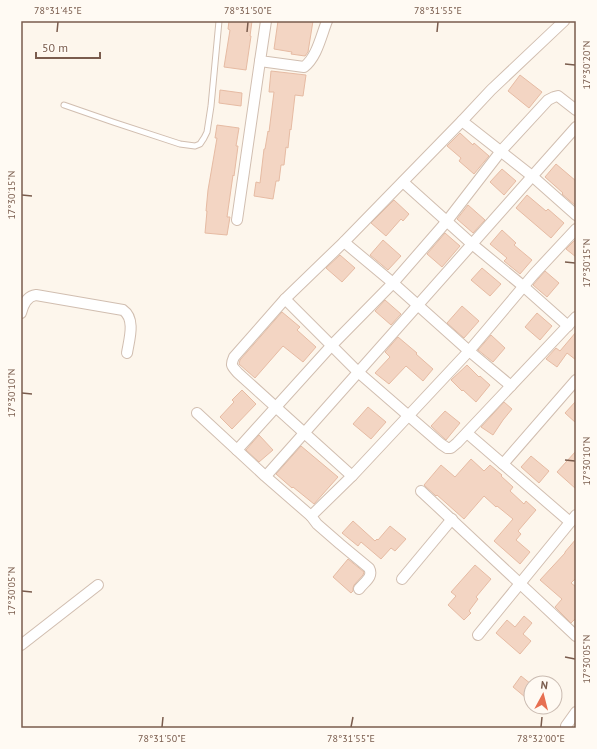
<svg xmlns="http://www.w3.org/2000/svg" width="597" height="749" font-family="'PT Sans',sans-serif">
	<style>
		.building { fill: #f3d5c3; stroke: #e6bba3 }
		.lines { fill: none; stroke-linecap: round; stroke-linejoin: round }
		.service-casing { stroke: #d1beb0; stroke-width: 7 }
		.minor-casing { stroke: #d1beb0; stroke-width: 12 }
		.service { stroke: #fff; stroke-width: 5 }
		.minor { stroke: #fff; stroke-width: 10 }
		.ticks { fill: none; stroke: #7a5c4d; stroke-width: 1.5 }
		.neatline { fill: none; stroke: #7a5c4d; stroke-width: 1.5 }
		.ticks-label { font-size: 10px; text-anchor: middle; fill: #7a5c4d }
	</style>
	<rect width="100%" height="100%" fill="#fdf6ec"/>
	<!-- building -->
	<g class="building">
		<path d="M229 21H252L250 36H251L246 70 224 67 230 30 228 29Z"/>
		<path d="M278 21H313L308 52 305 56 291 54 292 52 274 49Z"/>
		<path d="M271 71 306 75 303 96 295 95 291 130 290 129 288 148 286 147 284 165H281L279 181H276L273 199 254 196 256 182 260 183 264 149H265L268 131 269 132 274 92H269Z"/>
		<path d="M520 75 542 92 529 108 508 91Z"/>
		<path d="M220 90 242 93 241 106 219 103Z"/>
		<path d="M217 125 239 128 236 146H238L234 176 233 175 227 217H230L227 235 205 233 207 211H206L208 190 217 138H215Z"/>
		<path d="M460 133 473 145 474 143 489 156 474 174 459 161 461 158 447 146Z"/>
		<path d="M556 164 576 181V206L562 194 563 193 545 177Z"/>
		<path d="M502 169 516 181 504 195 490 182Z"/>
		<path d="M527 195 546 211 548 209 564 223 551 238 516 208Z"/>
		<path d="M394 200 409 214 403 221 401 219 386 236 371 223Z"/>
		<path d="M468 205 485 220 473 233 457 219Z"/>
		<path d="M502 230 516 243 514 245 532 260 520 274 504 261 507 258 490 244Z"/>
		<path d="M445 233 460 246 442 267 427 254Z"/>
		<path d="M576 239V257L566 249Z"/>
		<path d="M383 240 401 256 388 270 370 255Z"/>
		<path d="M340 255 355 268 342 282 326 268Z"/>
		<path d="M482 268 501 284 490 296 471 280Z"/>
		<path d="M545 271 559 283 547 297 533 285Z"/>
		<path d="M385 300 401 314 391 325 375 311Z"/>
		<path d="M462 306 479 321 464 338 447 323Z"/>
		<path d="M282 312 300 327 297 330 316 347 303 362 283 346 255 378 239 364 240 360Z"/>
		<path d="M537 313 552 326 540 340 525 327Z"/>
		<path d="M576 332V360L567 353 557 367 546 359 556 348 560 351Z"/>
		<path d="M491 335 505 348 493 362 478 350Z"/>
		<path d="M398 337 417 353 416 354 433 369 423 381 406 366 389 384 375 373 390 357 385 352Z"/>
		<path d="M467 365 479 377 480 376 490 385 476 402 463 390 462 391 451 380Z"/>
		<path d="M242 390 256 404 232 429 220 417 234 402 232 400Z"/>
		<path d="M576 401V423L565 413Z"/>
		<path d="M504 402 512 409 503 420 493 435 481 427Z"/>
		<path d="M368 407 386 422 371 439 353 424Z"/>
		<path d="M445 411 460 423 446 440 431 426Z"/>
		<path d="M259 435 273 450 259 462 246 450Z"/>
		<path d="M301 446 338 477 314 504 293 487 292 488 276 474Z"/>
		<path d="M576 451V489L557 472Z"/>
		<path d="M531 456 549 471 539 483 521 467Z"/>
		<path d="M471 459 484 471 490 465 502 475 501 476 513 487 510 491 524 504 526 501 536 510 518 531 521 534 516 540 530 552 520 564 494 541 513 519 497 506 496 507 484 496 464 519 437 495 436 496 424 485 441 465 455 477Z"/>
		<path d="M353 521 375 541 377 539 378 540 390 526 406 539 395 551 391 548 381 559 361 542 358 546 342 533Z"/>
		<path d="M576 539V578L571 583 576 587V618L571 623 555 607 562 599 540 580 565 553V552Z"/>
		<path d="M348 559 364 572 363 575 354 585 353 588V591L351 593 333 577Z"/>
		<path d="M475 565 491 579 476 597 478 599 469 611 471 613 464 620 448 605 456 596 451 592Z"/>
		<path d="M524 616 532 623 523 634 531 641 520 654 496 633 507 620 515 627Z"/>
		<path d="M521 676 531 684V702L513 687Z"/>
	</g>
	<g class="lines">
		<defs>
			<path id="service" d="M64 105 113 122 180 144 195 146 200 144 204 138 207 132 211 106 219 21"/>
			<g id="minor">
				<path d="M266 21 260 61 304 67C317 57 321 36 327 21"/>
				<path d="M462 121 532 176 576 215"/>
				<path d="M403 182 472 244 523 286 568 326"/>
				<path d="M237 220 260 61"/>
				<path d="M344 242 393 283 469 351 511 386"/>
				<path d="M285 299 358 372 441 444 447 448H451L457 443 576 317"/>
				<path d="M21 313C23 305 27 296 36 295L123 310C136 319 129 340 127 353"/>
				<path d="M197 413 265 476 311 516 317 524 340 544 369 568C374 577 364 582 359 589"/>
				<path d="M467 433 570 522"/>
				<path d="M237 450 332 345 393 283 447 221 501 151 548 100 554 97 558 96 576 110"/>
				<path d="M503 464 576 380"/>
				<path d="M266 476 576 127"/>
				<path d="M352 476 238 373C232 366 230 366 234 357L285 299 344 242 462 121 491 90 564 21"/>
				<path d="M421 491 576 636"/>
				<path d="M311 516 352 476 469 351 534 274 576 229"/>
				<path d="M402 579 452 519"/>
				<path d="M478 635 576 515"/>
				<path d="M21 645 98 585"/>
				<path d="M566 726 576 712"/>
			</g>
		</defs>
		<!-- service casing -->
		<use href="#service" class="service-casing"/>
		<!-- minor casing -->
		<use href="#minor" class="minor-casing"/>
		<!-- service -->
		<use href="#service" class="service"/>
		<!-- minor -->
		<use href="#minor" class="minor"/>
	</g>
	<!-- ticks -->
	<path class="ticks" d="M57 32 58 22M247 32 248 22M437 32 438 22M565 64 575 65M22 195 32 196M565 262 575 263M22 393 32 394M565 460 575 461M22 591 32 592M565 657 575 659M162 727 163 717M351 727 353 717M541 727 542 717"/>
	<!-- border -->
	<rect width="597" height="749" fill="none" stroke="#fffaf3" stroke-width="44"/>
	<!-- north arrow -->
	<g transform="translate(543 695) rotate(7)"><circle r="19" fill="#fffaf3" stroke="#cabbb1"/>
	<path d="M0-3L7 15L0 10L-7 15Z" fill="#e76f51"/>
	<text y="-6" font-size="11" font-weight="bold" text-anchor="middle" fill="#7a5c4d">N</text>
	</g>
	<!-- scale -->
	<path d="M36 52v6h64v-6" fill="none" stroke="#7a5c4d" stroke-width="2"/>
	<text x="42" y="52" font-size="12" fill="#7a5c4d" stroke="#fffaf3" stroke-width="3" paint-order="stroke">50 m</text>
	<rect x="22" y="22" width="553" height="705" class="neatline"/>
	<g class="ticks-label">
		<text x="58" y="14">78°31'45"E</text>
		<text x="248" y="14">78°31'50"E</text>
		<text x="438" y="14">78°31'55"E</text>
		<text transform="translate(586 65) rotate(-90)" y="4">17°30'20"N</text>
		<text transform="translate(11 195) rotate(-90)" y="4">17°30'15"N</text>
		<text transform="translate(586 263) rotate(-90)" y="4">17°30'15"N</text>
		<text transform="translate(11 393) rotate(-90)" y="4">17°30'10"N</text>
		<text transform="translate(586 461) rotate(-90)" y="4">17°30'10"N</text>
		<text transform="translate(11 591) rotate(-90)" y="4">17°30'05"N</text>
		<text transform="translate(586 659) rotate(-90)" y="4">17°30'05"N</text>
		<text x="162" y="742">78°31'50"E</text>
		<text x="351" y="742">78°31'55"E</text>
		<text x="541" y="742">78°32'00"E</text>
	</g>
</svg>
